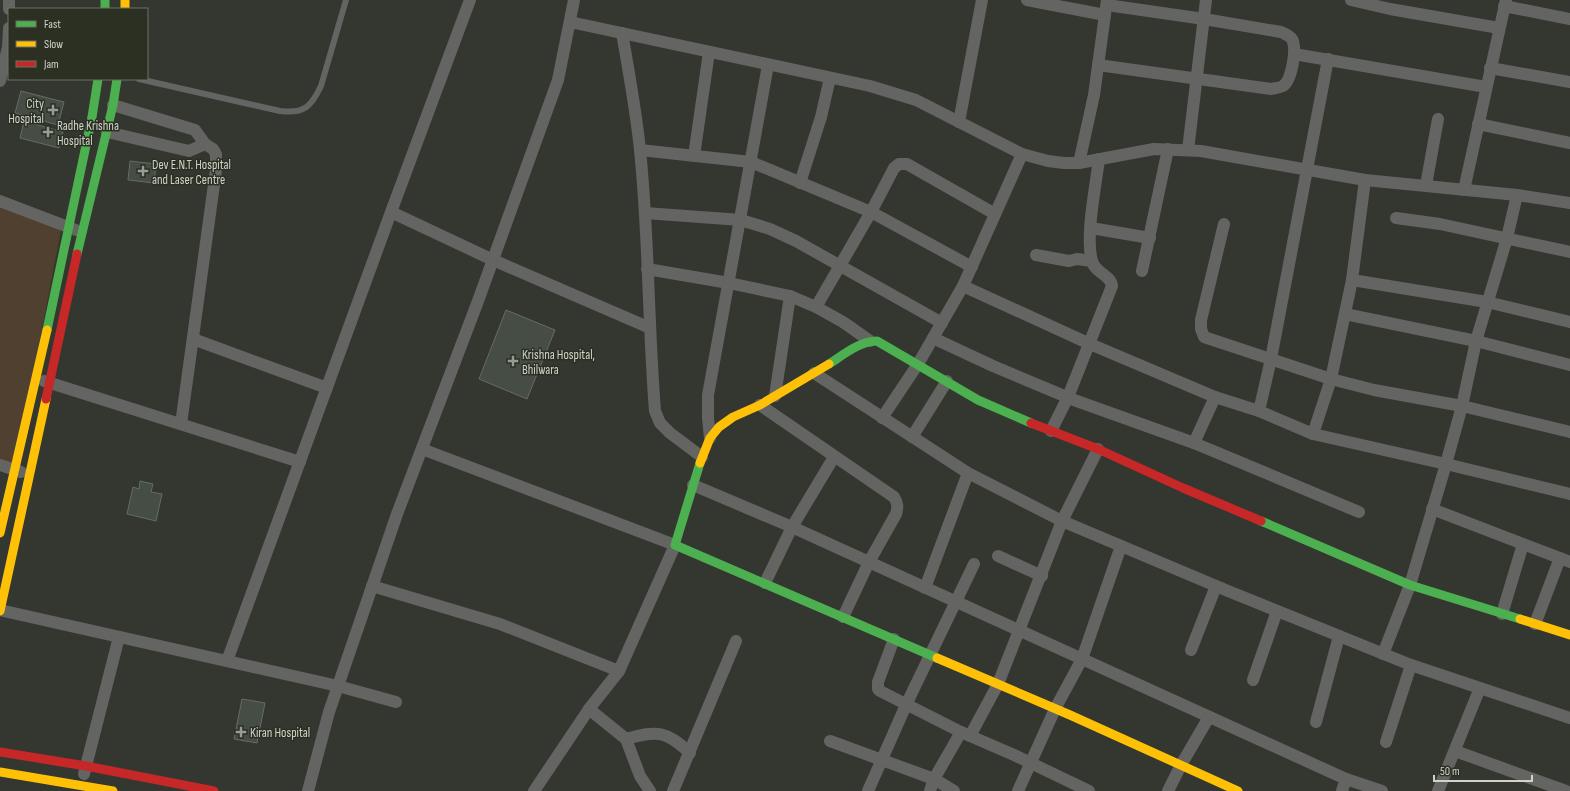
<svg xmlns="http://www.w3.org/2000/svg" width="1570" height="791" font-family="'Sofia Sans Condensed',sans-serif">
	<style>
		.green { fill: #4f402f }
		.building { fill: #454d45; stroke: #676b65 }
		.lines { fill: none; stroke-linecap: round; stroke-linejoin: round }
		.lane { stroke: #646562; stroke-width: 6 }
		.street { stroke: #646562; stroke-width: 12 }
		.fast { stroke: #4caf50; stroke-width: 9 }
		.slow { stroke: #ffc107; stroke-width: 9 }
		.jam { stroke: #c62828; stroke-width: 9 }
		.poi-dot { fill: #999c95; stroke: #2b3023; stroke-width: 1.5 }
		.labels { text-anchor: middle; stroke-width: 3; stroke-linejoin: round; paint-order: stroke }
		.poi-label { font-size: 13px; fill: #cfd3cb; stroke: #2b3023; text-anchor: start }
	</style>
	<rect width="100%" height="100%" fill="#343730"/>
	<!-- green -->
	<path class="green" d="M0 201 62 225 15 469 0 465Z"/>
	<!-- building -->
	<g class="building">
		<path d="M21 91 64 102 58 125 15 113Z"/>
		<path d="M24 121 63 132 59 148 20 138Z"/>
		<path d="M130 161 156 164 154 183 128 180Z"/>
		<path d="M506 310 555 330 527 399 479 379Z"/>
		<path d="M140 481 153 484 151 492 162 494 156 521 127 514 133 487 139 489Z"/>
		<path d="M242 699 265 703 257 743 234 739Z"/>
	</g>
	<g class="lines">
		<!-- lane -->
		<path class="lane" d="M139 79 280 111C304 114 311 107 321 86L346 0"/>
		<!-- street -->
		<g class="street">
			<path d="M9 0V9"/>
			<path d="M1027 0 1105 15"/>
			<path d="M1351 0 1390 9 1499 28"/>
			<path d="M1504 6 1570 19"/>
			<path d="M570 22 870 86 916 100 1022 154 1048 161 1064 163H1079L1154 149 1201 151 1365 180 1517 195 1570 203"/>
			<path d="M622 33C629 72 636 111 640 150 649 237 648 324 655 411L660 423 670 433 702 457"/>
			<path d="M1294 54 1486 87"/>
			<path d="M1098 65 1271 89C1275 88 1279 88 1283 86 1292 80 1297 48 1292 39 1289 35 1285 34 1281 32L1204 19 1107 5"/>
			<path d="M1490 68 1570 82"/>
			<path d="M0 81 8 47 9 28"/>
			<path d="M113 105 195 130 205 144 213 149 216 154V170L181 424"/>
			<path d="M959 122 982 0"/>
			<path d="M1478 124 1570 143"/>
			<path d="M107 132 189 151 205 144"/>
			<path d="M640 150 751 162 871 212 972 267"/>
			<path d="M1188 150 1206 0"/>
			<path d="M694 156 709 52"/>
			<path d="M1079 163 1094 95 1107 0"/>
			<path d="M800 183 821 117 830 78"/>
			<path d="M1426 185 1438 119"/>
			<path d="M1464 190 1506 0"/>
			<path d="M0 201 76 230"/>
			<path d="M391 212 493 260 650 328"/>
			<path d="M645 213 741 220 770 229 796 241 942 323"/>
			<path d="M1396 218 1440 224 1570 252"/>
			<path d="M1224 224 1201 320V329L1204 337 1331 379 1374 390 1462 406 1570 432"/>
			<path d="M1091 228 1150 238"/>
			<path d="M1036 255 1069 261 1077 259 1092 261"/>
			<path d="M647 269 729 283 790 296 816 307 843 322 870 341"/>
			<path d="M1142 271 1168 149"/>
			<path d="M1352 280 1487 302 1570 322"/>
			<path d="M963 286 1090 344 1215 397 1259 411 1313 434 1446 464 1570 494"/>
			<path d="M816 307 871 212 894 168 899 164H907L995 214"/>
			<path d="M1345 314 1476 341 1570 365"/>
			<path d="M933 338 993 366 1074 400 1194 443 1359 512"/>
			<path d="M193 339 327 388"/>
			<path d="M814 373 968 473 1062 521 1228 591 1411 665 1570 718"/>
			<path d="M44 381 300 462"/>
			<path d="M775 396 790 296"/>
			<path d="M760 405 894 497C898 503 898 507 896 514L869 562 843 617"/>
			<path d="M1259 411 1271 359 1328 59"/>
			<path d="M882 418 918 364 963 286 1022 154"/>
			<path d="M1051 431 1068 397 1112 286C1111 275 1095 273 1092 261 1085 237 1096 185 1099 159"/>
			<path d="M1313 434 1331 379 1352 280 1365 180"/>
			<path d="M912 437 947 381"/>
			<path d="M710 438 708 418V395L768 65"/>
			<path d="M1194 443 1215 397"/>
			<path d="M422 449 675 545 619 671 589 709 534 791"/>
			<path d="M0 465 21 472"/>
			<path d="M693 485 792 527 1346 779 1382 791"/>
			<path d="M1432 509 1570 562"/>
			<path d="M998 556 1042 576"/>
			<path d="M765 583 792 527 834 457"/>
			<path d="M372 586 500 624 619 671"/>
			<path d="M925 588 968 473"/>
			<path d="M0 610 338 686 396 702"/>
			<path d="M1502 614 1523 544"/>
			<path d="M1535 624 1560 558"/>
			<path d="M894 639 878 682V689L880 691 961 732 1014 755 1089 791"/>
			<path d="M1191 650 1216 586"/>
			<path d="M1383 654 1410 585 1446 464 1462 406 1476 341 1507 238 1517 195"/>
			<path d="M227 661 391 212 470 0"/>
			<path d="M1253 680 1277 611"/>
			<path d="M589 709 626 739 640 776 650 791"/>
			<path d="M1316 722 1339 636"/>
			<path d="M970 736 998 684 1062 521 1098 449"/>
			<path d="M626 739C658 730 666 731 690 753"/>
			<path d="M830 741 934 779 954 791"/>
			<path d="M1386 742 1411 665"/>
			<path d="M1455 751 1566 791"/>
			<path d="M84 774 119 637"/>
			<path d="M308 791 329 712 397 514 478 301 558 80 574 0"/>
			<path d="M673 791 736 641"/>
			<path d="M868 791 906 705 974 564"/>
			<path d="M930 791 934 779 961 732"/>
			<path d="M1018 791 1055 709 1082 659 1121 546"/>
			<path d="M1168 791 1181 765 1209 717"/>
			<path d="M1342 791 1346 779"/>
			<path d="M1438 791 1480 688"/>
		</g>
		<!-- fast -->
		<g class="fast">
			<path d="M105 0V9"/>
			<path d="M77 254 113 105 117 79"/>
			<path d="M47 330 92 117 98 79"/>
			<path d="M829 364C843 355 860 341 877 341L978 400 1031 423"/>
			<path d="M700 463 675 545 937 658"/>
			<path d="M1261 521 1410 585 1520 619"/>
		</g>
		<!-- slow -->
		<g class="slow">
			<path d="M125 0V9"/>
			<path d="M700 463 710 438 719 427 733 417 760 405 829 364"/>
			<path d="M0 533 47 330"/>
			<path d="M0 611 46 399"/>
			<path d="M1520 619 1570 635"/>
			<path d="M937 658 1070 715 1238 791"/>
			<path d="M0 772 113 791"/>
		</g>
		<!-- jam -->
		<g class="jam">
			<path d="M46 399 77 254"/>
			<path d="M1031 423 1098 449 1183 488 1261 521"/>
			<path d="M0 752 86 766 214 791"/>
		</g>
	</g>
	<!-- markers -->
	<g class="poi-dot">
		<path d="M51 104h4v4h4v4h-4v4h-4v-4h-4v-4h4z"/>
		<path d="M46 126h4v4h4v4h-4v4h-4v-4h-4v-4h4z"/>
		<path d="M141 165h4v4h4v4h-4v4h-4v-4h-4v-4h4z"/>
		<path d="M511 355h4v4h4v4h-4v4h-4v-4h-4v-4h4z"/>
		<path d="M239 726h4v4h4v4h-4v4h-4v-4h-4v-4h4z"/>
	</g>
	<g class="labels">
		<!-- poi labels -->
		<g class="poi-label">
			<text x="44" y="108" text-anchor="end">City<tspan x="44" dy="15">Hospital</tspan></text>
			<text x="57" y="130">Radhe Krishna<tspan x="57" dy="15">Hospital</tspan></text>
			<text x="152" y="169">Dev E.N.T. Hospital<tspan x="152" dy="15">and Laser Centre</tspan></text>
			<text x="522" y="359">Krishna Hospital,<tspan x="522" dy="15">Bhilwara</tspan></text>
			<text x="250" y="737">Kiran Hospital</text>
		</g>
	</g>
	<!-- legend -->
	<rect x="8" y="8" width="140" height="72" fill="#2b3023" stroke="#6d7166"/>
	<rect x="16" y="21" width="20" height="6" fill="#4caf50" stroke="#6d7166"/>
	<text x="44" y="28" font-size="12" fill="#cfd3cb">Fast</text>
	<rect x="16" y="41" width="20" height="6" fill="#ffc107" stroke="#6d7166"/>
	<text x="44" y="48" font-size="12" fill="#cfd3cb">Slow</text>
	<rect x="16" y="61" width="20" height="6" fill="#c62828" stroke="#6d7166"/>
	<text x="44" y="68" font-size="12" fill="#cfd3cb">Jam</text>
	<!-- scale -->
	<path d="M1434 775v6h98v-6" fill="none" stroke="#cfd3cb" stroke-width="2"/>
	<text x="1440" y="775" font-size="12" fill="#cfd3cb" stroke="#2b3023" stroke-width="3" paint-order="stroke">50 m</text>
</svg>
